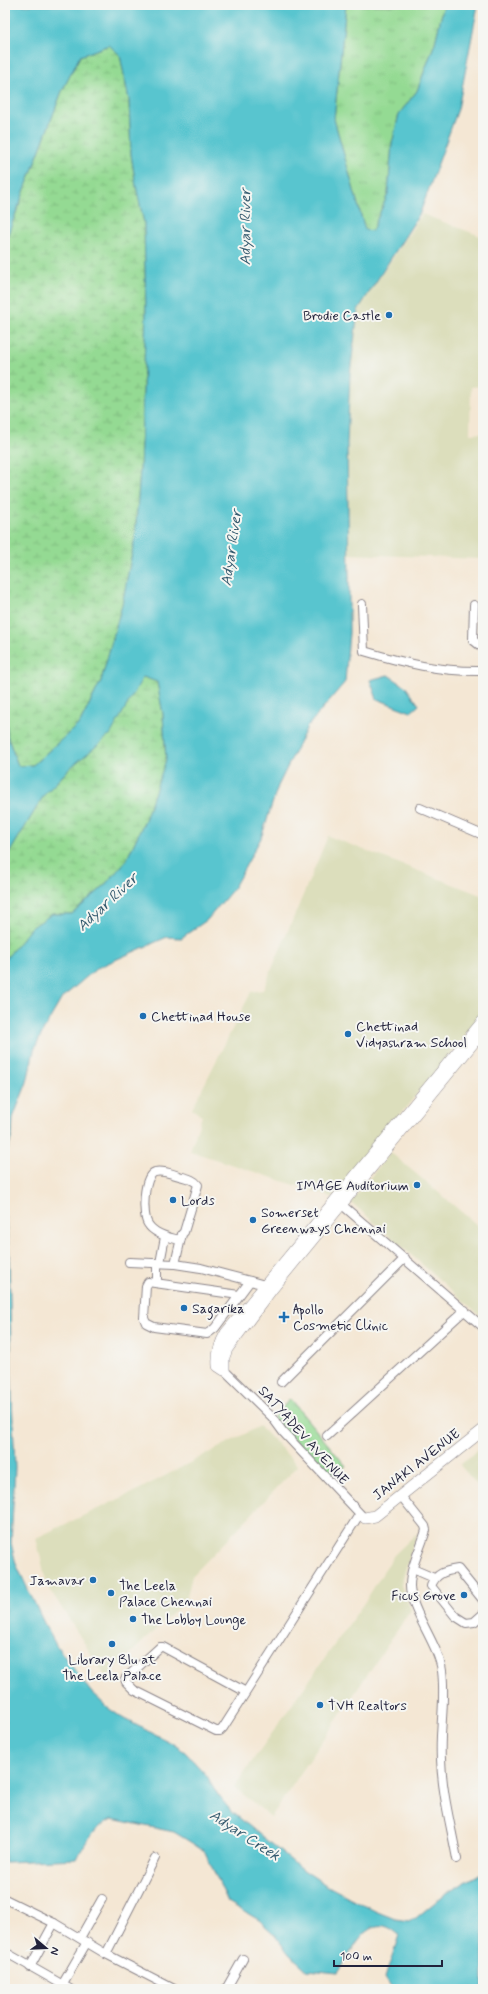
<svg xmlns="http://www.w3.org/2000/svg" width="488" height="1994" font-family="Mynerve,sans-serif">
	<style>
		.built { fill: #dcdebc }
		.grass { fill: url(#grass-tufts); stroke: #5b7e67 }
		.wetland { fill: url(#wetland-marsh); stroke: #5b7e67 }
		.water { fill: #58c5cf; stroke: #3d7485 }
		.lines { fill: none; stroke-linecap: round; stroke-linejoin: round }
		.street-casing { stroke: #8b8488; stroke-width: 10 }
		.secondary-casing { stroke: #8b8488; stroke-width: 12 }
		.street { stroke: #fff; stroke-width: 8 }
		.secondary { stroke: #fff; stroke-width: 11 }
		.poi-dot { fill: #1f6fb2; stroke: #f6f6f2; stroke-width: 1.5 }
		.labels { text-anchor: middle; stroke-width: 4; stroke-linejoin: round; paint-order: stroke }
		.poi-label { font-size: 14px; fill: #22223b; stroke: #f6f6f2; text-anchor: start }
		.street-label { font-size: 14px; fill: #22223b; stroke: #f6f6f2 }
		.water-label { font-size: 15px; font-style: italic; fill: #355b6f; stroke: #f6f6f2 }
	</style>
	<defs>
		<pattern id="grass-tufts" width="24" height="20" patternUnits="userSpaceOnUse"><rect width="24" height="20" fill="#94da93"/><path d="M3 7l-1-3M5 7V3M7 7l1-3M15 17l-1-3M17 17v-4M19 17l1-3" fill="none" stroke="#7fbb80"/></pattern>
		<pattern id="wetland-marsh" width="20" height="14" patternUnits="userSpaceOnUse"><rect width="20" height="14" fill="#94da93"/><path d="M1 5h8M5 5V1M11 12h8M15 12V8" fill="none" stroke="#7fbb80"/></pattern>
	</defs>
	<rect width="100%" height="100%" fill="#f6f6f2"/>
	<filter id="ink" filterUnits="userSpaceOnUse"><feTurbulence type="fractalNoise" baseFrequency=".025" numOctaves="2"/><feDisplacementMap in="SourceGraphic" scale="8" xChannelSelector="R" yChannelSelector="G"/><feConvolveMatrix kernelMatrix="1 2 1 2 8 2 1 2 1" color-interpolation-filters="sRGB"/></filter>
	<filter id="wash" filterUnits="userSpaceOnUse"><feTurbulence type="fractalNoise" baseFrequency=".012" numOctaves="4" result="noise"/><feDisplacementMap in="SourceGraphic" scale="16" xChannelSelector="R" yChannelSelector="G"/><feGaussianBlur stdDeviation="0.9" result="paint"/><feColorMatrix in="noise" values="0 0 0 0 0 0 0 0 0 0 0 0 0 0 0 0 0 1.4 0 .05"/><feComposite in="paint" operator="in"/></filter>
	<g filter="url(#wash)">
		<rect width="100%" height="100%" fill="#f4e7d4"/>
		<!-- built -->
		<g class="built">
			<path d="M422 214 483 237V386L471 387 470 434 483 433V559L349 554 347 443 350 374 358 310Z"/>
			<path d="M328 836 483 896V1014L332 1197 190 1151 202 1116 192 1109 251 992 263 990Z"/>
			<path d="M390 1152 483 1230V1318L351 1202Z"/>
			<path d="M260 1426 298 1466 192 1576 186 1600 106 1677 47 1585 36 1538 138 1490Z"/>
			<path d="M483 1446V1492L460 1465Z"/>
			<path d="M417 1533 401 1585 411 1610 271 1817 234 1787 366 1600 394 1555Z"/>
		</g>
		<!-- grass -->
		<g class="grass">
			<path d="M346 5H444L435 43 417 91 399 114 392 144 388 194 372 231 365 230 334 119Z"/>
			<path d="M290 1399 346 1466 330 1480 273 1418Z"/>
		</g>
		<!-- wetland -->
		<g class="wetland">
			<path d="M109 45 120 54 129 100 131 154 136 186 144 223 146 313 140 471 135 538 122 605 101 681 80 723 33 765 18 766 7 735 5 692V242L62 91 80 56Z"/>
			<path d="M143 677 157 681 163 714 166 761 145 820 126 861 102 888 72 914H52L5 960V860L44 795 71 767 133 693Z"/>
		</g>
		<!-- water -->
		<g class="water">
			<path d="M5 5H346L334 119 365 230 372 231 388 194 392 144 399 114 417 91 435 43 444 5H478L458 109 420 213 358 310 350 374 347 443 349 576V633L345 682 307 727 278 786 261 838 233 889 207 920 181 938 167 937 97 968 62 998 45 1027 34 1050 27 1082 13 1118 12 1136 7 1152 5 1180V960L31 928 52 914H72L102 888 126 861 145 820 166 760 163 714 157 682 143 677 110 735 71 767 44 795 5 860V692L7 735 18 766 33 765 80 723 101 681 122 605 135 538 140 471 146 313 144 223 136 186 131 154 129 100 120 55 109 45 80 56 62 91 5 242Z"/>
			<path d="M388 675 405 686 419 705 411 712 377 699 370 680Z"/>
			<path d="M5 1216 9 1251 12 1398 15 1467 11 1543 16 1564 44 1623 56 1645 91 1692 108 1708 124 1719 170 1742 185 1752 207 1776 218 1795 231 1811 299 1867 326 1885 375 1911 395 1919 409 1921 416 1918 445 1894 483 1872V1989H392L385 1978 399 1935C369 1906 353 1951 338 1973L307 1970 289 1954 273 1933 259 1920 228 1902 205 1852 192 1843 174 1832 112 1819C95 1827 84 1843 77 1859L5 1862Z"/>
		</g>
	</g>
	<g filter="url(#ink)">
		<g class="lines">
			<defs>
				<g id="street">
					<path d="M362 604 364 651C404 663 440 672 483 671"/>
					<path d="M474 605 473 640 483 648"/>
					<path d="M420 808 483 835"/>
					<path d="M476 1039 483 1044"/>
					<path d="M337 1204H341L483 1327"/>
					<path d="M129 1262 175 1264 201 1268 265 1285 269 1288"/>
					<path d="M157 1263V1283"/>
					<path d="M160 1263 165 1237"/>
					<path d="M175 1264 182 1234 184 1232 198 1185C194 1179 186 1178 179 1176 172 1174 163 1170 155 1172 143 1176 142 1215 148 1224 154 1234 170 1238 180 1240"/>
					<path d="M239 1295 148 1282 146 1286 144 1318 146 1323 154 1327 207 1334 215 1328 250 1281"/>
					<path d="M224 1370 272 1417 283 1432 363 1517"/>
					<path d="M281 1382 405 1258"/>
					<path d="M327 1436 465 1310"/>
					<path d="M401 1496 425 1526 426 1530C421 1548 410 1567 410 1586 410 1610 439 1645 442 1671 446 1701 439 1730 441 1759 442 1793 451 1826 457 1859"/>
					<path d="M413 1569 434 1578"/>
					<path d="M483 1600 458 1569C445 1571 436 1573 431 1586L455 1616 466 1623 474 1622 483 1614"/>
					<path d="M246 1692 163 1647H160L125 1679 126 1682 134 1690 216 1731H220L223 1728 359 1515"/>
					<path d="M5 1899 54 1923 106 1954 174 1989"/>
					<path d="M80 1938 102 1899"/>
					<path d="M5 1952 70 1989"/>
					<path d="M106 1954 155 1858"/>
					<path d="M30 1967 54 1923"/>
					<path d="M62 1985 87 1942"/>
					<path d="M226 1989 243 1959"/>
				</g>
				<g id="secondary">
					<path d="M483 1021 226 1333C220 1343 217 1353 218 1366L224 1370V1357L227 1349 272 1289 483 1031"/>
					<path d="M365 1518 375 1516 483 1430"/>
				</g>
			</defs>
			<!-- street casing -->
			<use href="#street" class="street-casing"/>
			<!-- secondary casing -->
			<use href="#secondary" class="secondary-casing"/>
			<!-- street -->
			<use href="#street" class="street"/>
			<!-- secondary -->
			<use href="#secondary" class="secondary"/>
		</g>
	</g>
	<!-- markers -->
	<g class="poi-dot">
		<circle cx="389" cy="315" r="4"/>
		<circle cx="143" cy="1016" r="4"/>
		<circle cx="348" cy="1034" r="4"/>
		<circle cx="417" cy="1185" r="4"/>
		<circle cx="173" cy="1200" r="4"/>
		<circle cx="253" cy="1220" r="4"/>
		<circle cx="184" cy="1308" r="4"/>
		<path d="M282 1311h4v4h4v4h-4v4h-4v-4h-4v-4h4z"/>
		<circle cx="93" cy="1580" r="4"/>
		<circle cx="111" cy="1593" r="4"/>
		<circle cx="464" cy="1595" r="4"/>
		<circle cx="133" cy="1619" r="4"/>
		<circle cx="112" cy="1644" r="4"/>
		<circle cx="320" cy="1705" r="4"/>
	</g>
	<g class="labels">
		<!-- poi labels -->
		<g class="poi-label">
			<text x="381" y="320" text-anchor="end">Brodie Castle</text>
			<text x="151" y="1021">Chettinad House</text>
			<text x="356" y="1031">Chettinad<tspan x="356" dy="16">Vidyashram School</tspan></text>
			<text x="409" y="1190" text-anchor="end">IMAGE Auditorium</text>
			<text x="181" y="1205">Lords</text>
			<text x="261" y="1217">Somerset<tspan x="261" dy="16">Greenways Chennai</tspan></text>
			<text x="192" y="1313">Sagarika</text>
			<text x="293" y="1314">Apollo<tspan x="293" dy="16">Cosmetic Clinic</tspan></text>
			<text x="85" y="1585" text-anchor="end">Jamavar</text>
			<text x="119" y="1590">The Leela<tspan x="119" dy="16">Palace Chennai</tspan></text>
			<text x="456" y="1600" text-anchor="end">Ficus Grove</text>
			<text x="141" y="1624">The Lobby Lounge</text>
			<text x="112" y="1664" text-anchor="middle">Library Blu at<tspan x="112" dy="16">The Leela Palace</tspan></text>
			<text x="328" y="1710">TVH Realtors</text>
		</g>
		<!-- street labels -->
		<g class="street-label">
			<text transform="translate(304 1435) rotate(48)" y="5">SATYADEV AVENUE</text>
			<text transform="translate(416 1464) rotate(-38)" y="5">JANAKI AVENUE</text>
		</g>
		<!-- water labels -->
		<g class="water-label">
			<text transform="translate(245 227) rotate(-90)" y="5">Adyar River</text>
			<text transform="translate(231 548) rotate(-82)" y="5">Adyar River</text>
			<text transform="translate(107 902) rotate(-43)" y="5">Adyar River</text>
			<text transform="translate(245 1835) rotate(33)" y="5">Adyar Creek</text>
		</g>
	</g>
	<!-- margin -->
	<rect width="488" height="1994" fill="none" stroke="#f6f6f2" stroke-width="20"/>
	<!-- north arrow -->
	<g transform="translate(46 1948) rotate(109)" stroke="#f6f6f2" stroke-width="3" paint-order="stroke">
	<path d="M0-3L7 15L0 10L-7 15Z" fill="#22223b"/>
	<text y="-6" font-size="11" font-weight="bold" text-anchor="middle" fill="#22223b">N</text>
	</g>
	<!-- scale -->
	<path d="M334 1960v6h108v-6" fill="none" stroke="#22223b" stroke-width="2"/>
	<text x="340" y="1960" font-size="12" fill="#22223b" stroke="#f6f6f2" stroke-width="3" paint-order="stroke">100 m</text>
</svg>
